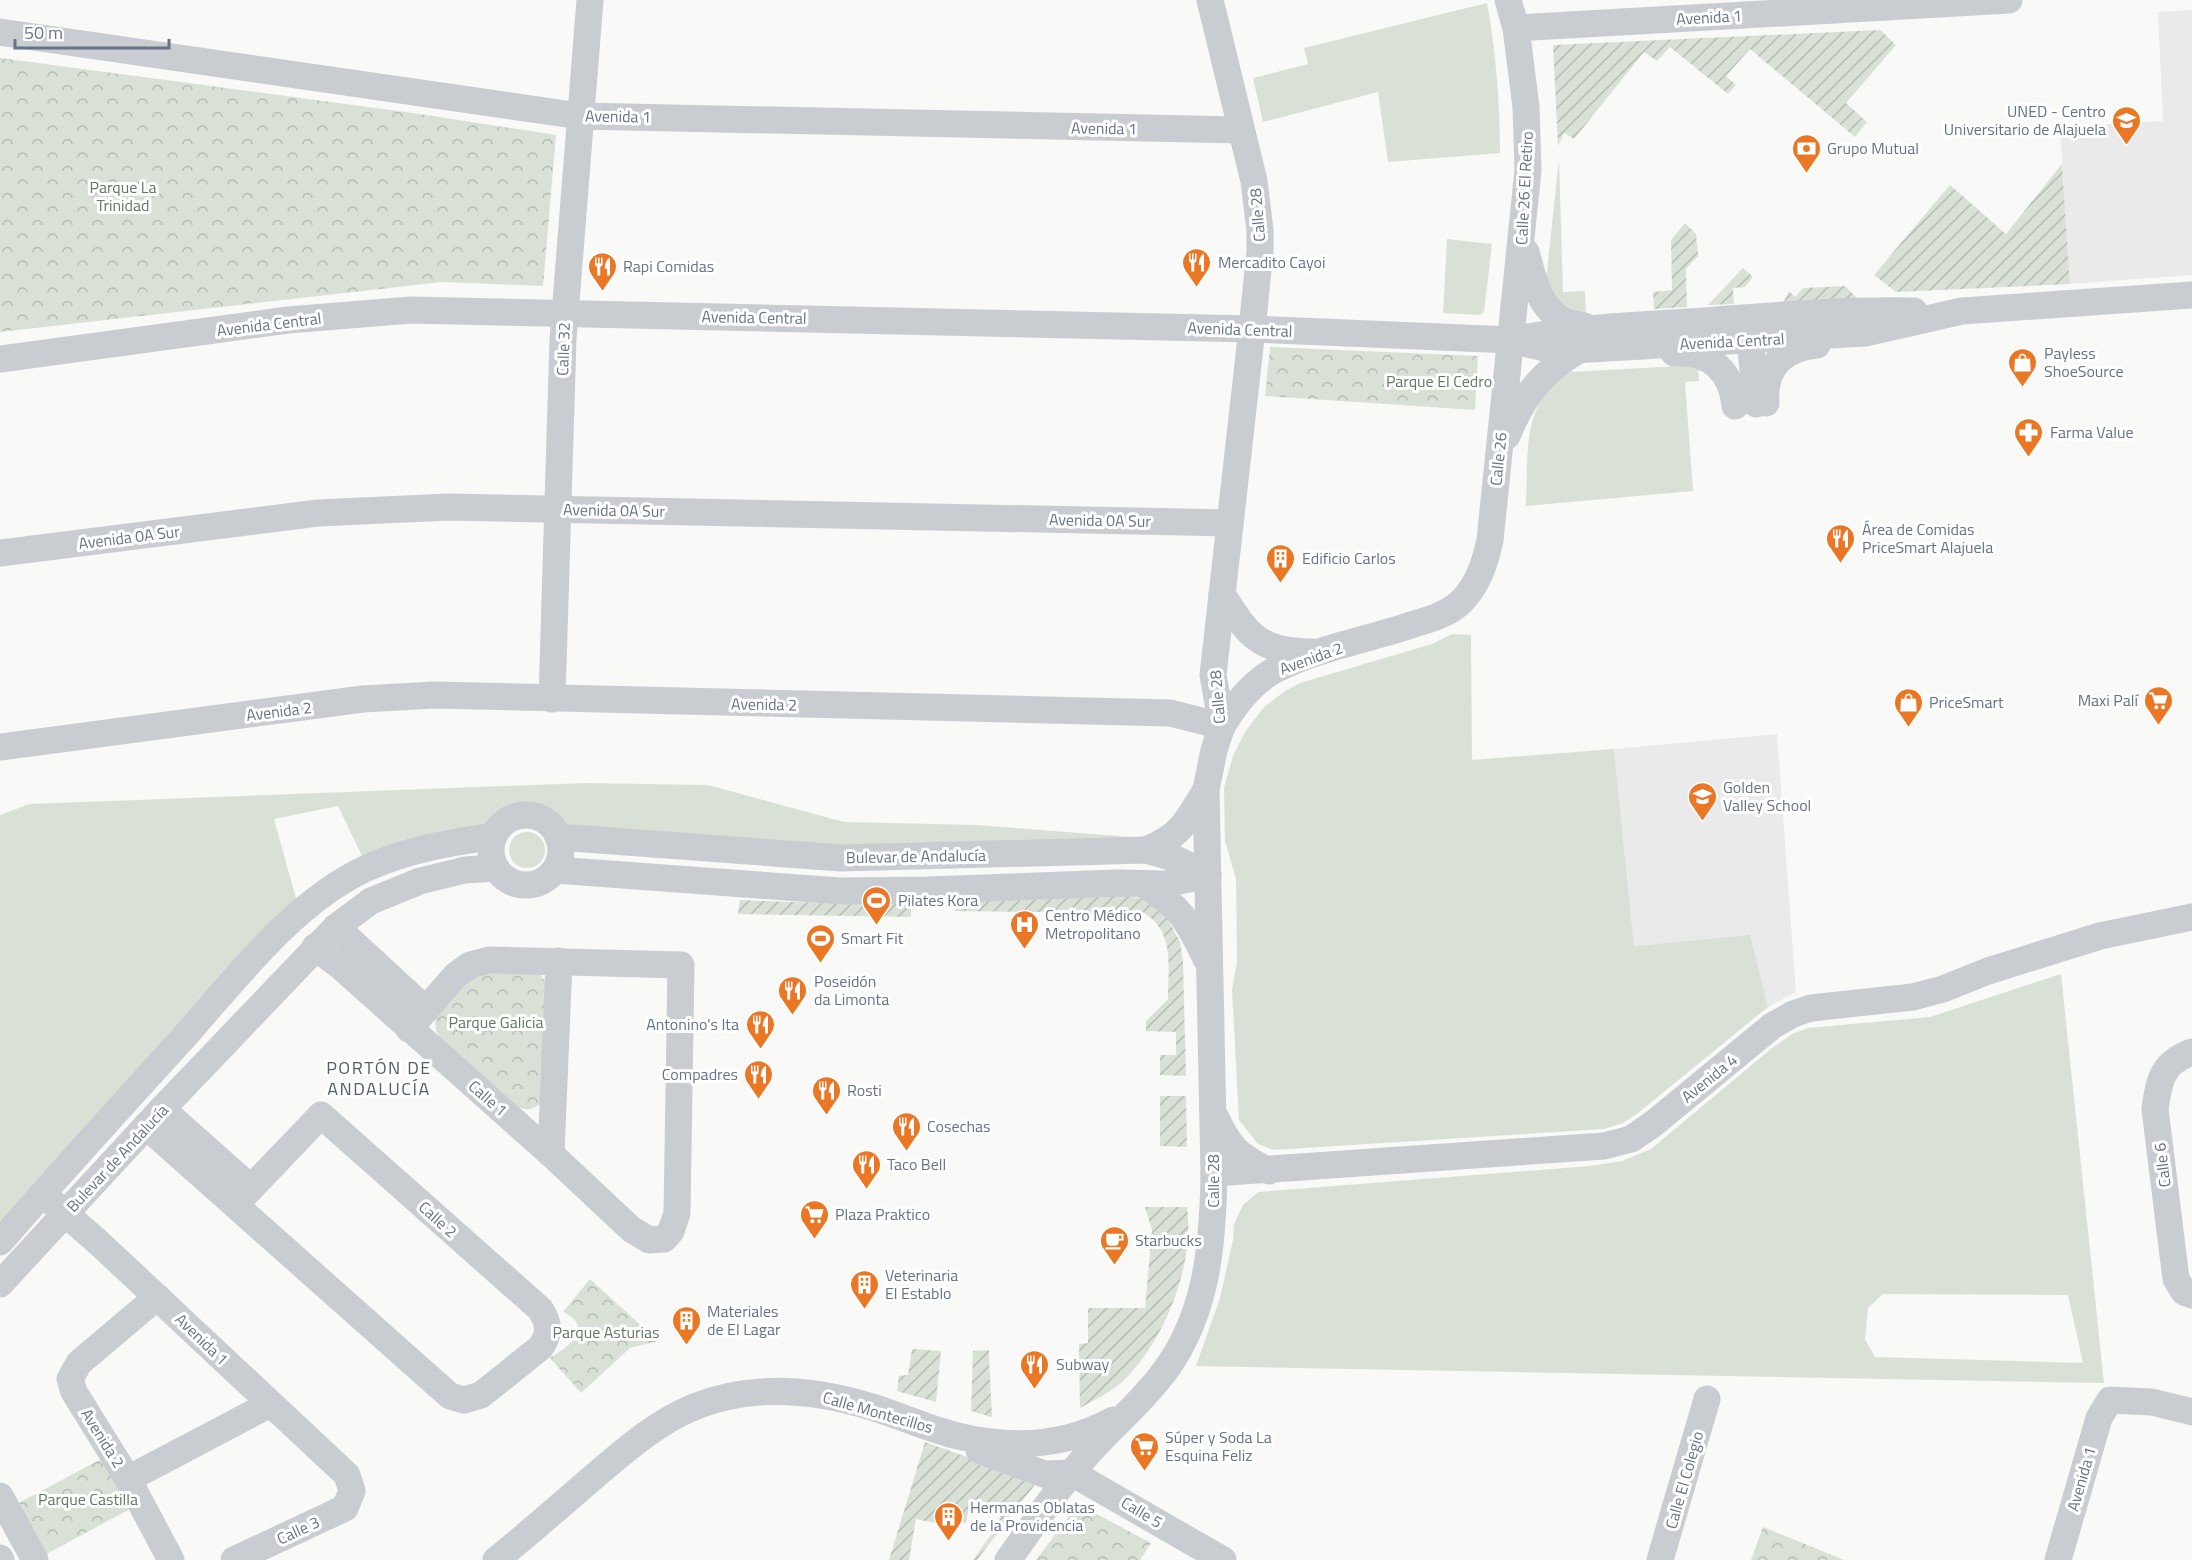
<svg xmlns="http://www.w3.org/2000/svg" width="2192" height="1560" font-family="'Titillium Web',sans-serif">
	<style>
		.built { fill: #eaeaea }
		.grass { fill: #d9e1d7; fill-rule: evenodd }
		.forest { fill: url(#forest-crowns) }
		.garden { fill: url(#garden-furrows) }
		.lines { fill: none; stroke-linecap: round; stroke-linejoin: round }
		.minor { stroke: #c9ccd0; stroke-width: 27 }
		.labels { text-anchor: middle; stroke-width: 6; stroke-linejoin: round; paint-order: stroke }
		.street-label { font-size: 16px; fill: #677389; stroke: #fff }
		.poi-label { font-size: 16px; fill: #677389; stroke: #fff; text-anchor: start }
		.park-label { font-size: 16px; fill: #627a62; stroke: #fff }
		.neighbourhood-label { font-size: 18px; letter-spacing: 1.5px; fill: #555e6e; stroke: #fff }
	</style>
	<defs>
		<pattern id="forest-crowns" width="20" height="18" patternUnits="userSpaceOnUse" patternTransform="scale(1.5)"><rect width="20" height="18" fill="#d9e1d7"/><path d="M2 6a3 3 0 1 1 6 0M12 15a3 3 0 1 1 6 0" fill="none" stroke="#b4bbb4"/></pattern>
		<pattern id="garden-furrows" width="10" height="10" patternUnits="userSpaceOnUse" patternTransform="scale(1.5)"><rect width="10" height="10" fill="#d9e1d7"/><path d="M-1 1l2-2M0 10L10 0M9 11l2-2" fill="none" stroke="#b4bbb4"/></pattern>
	</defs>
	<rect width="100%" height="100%" fill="#f9f9f7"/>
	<!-- built -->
	<g class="built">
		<path d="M2192 10V275L2070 284 2060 127 2163 121 2158 12Z"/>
		<path d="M1777 734 1796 992 1768 1007 1750 936 1634 946 1614 749Z"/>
	</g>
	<!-- grass -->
	<g class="grass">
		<path d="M1487 3C1496 53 1500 102 1500 153L1388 162 1378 92 1263 122 1253 78 1308 64 1304 48Z"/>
		<path d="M1559 159 1563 292 1585 291 1586 314C1562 305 1557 303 1546 280Z"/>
		<path d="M1447 239 1492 244 1484 312 1480 315 1443 313Z"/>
		<path d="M1679 366H1698L1699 381 1685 382 1693 491 1526 506C1529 456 1520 400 1570 372Z"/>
		<path d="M1452 634 1471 635 1472 760 1614 749 1634 946 1750 935 1768 1007 1638 1113 1623 1123 1604 1129 1273 1150 1258 1144 1239 1120 1232 990 1237 961 1236 879 1225 841 1224 788 1233 756 1245 732 1264 707 1285 691 1300 683 1432 644Z"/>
		<path d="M585 783 708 785 844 822 977 825 1131 837 828 851 566 830 554 815 537 808H517L500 815 489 828 364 860 338 806 274 819 297 902 0 1229V815L29 804Z"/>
		<circle cx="527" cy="850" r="18"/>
		<path d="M2061 974 2104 1383 1196 1366 1220 1298 1233 1240 1234 1224 1243 1205 1258 1192 1590 1166 1622 1161 1651 1149 1771 1049 1792 1034 1808 1028 1930 1017ZM1883 1294 2068 1295 2083 1363 1875 1357 1865 1339 1868 1308Z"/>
	</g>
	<!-- forest -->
	<g class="forest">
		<path d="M0 58 413 113 556 135 543 286 442 282 0 332Z"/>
		<path d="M1270 347 1478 356 1475 410 1265 396Z"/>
		<path d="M534 973 541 975 545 982 540 1104C530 1111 526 1110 515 1106L440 1038C423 1015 458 990 473 974Z"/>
		<path d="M590 1279 658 1341 630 1348 581 1393 550 1358C568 1347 596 1328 563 1312Z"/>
		<path d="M101 1459 130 1509 41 1557 13 1506Z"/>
		<path d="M1078 1504 1151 1543 1140 1560H1036Z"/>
		<path d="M1763 1527 1844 1560H1751Z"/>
	</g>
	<!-- garden -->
	<g class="garden">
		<path d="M1880 30 1896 45 1846 103 1867 122 1855 137 1750 49 1726 76 1736 85 1728 94 1670 47 1657 61 1644 52 1574 139 1564 133 1558 146 1553 45Z"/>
		<path d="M2062 164 2070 284 1896 292 1874 275 1950 185 2006 234Z"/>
		<path d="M1685 223 1696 234 1698 256 1686 269 1687 307 1654 309 1653 292 1672 290 1671 240Z"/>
		<path d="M1743 268 1753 277 1745 287 1733 288 1734 304 1708 305Z"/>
		<path d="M1845 286 1859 300 1783 303 1789 291 1795 297 1803 288Z"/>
		<path d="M1124 895 1146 900 1166 916 1180 942 1183 962 1186 1076 1160 1075V1055H1176V1032L1146 1031V1021L1168 999C1168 967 1175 932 1144 913L954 911 962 902Z"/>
		<path d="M740 900 845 904H911V917L738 914Z"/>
		<path d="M1160 1096H1186L1187 1147 1160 1146Z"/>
		<path d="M1145 1207H1187C1195 1263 1166 1337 1127 1377 1114 1391 1096 1399 1080 1408L1079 1344 1088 1343V1308H1145L1152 1230Z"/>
		<path d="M912 1349 941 1351 936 1402 897 1391 899 1376 908 1375Z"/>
		<path d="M989 1350V1358L992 1417 971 1411 973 1351Z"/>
		<path d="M925 1442 1037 1482 977 1560H973L999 1523 1001 1510 969 1506 966 1523 942 1518 940 1524 916 1519 909 1560H889Z"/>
	</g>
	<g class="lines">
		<!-- minor -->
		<g class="minor">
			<path d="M1516 28 2009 0"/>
			<path d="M0 32 580 116 1241 130"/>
			<path d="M1526 252C1536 287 1541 321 1584 326"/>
			<path d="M1730 333 1744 340 1751 349 1756 404"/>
			<path d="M1522 338C1582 327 1643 325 1704 321 1773 316 1844 309 1914 311"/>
			<path d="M1674 353C1710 351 1732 371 1735 406"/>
			<path d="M0 359 288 320 411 310 1252 329 1511 340 1557 351 1865 333 1962 311 2192 295"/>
			<path d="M1766 403C1763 367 1783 348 1817 345"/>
			<path d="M1507 436C1524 394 1541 373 1580 349"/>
			<path d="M0 553 318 513 449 507 1230 523"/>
			<path d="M1222 594C1249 637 1259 651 1312 652"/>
			<path d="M552 699 563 339 590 0"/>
			<path d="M1222 726C1236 704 1251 683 1275 670 1317 648 1367 640 1411 625 1428 620 1447 615 1461 602 1478 585 1485 563 1490 540L1528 170 1526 107 1516 28 1508 0"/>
			<path d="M0 747 363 699 434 695 1170 713 1222 726"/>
			<circle cx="526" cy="850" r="35"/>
			<path d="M558 837 841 858 1146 850 1174 858 1208 875"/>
			<path d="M1146 850C1182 835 1186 822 1206 790"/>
			<path d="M555 870 840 891 927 890 1117 883 1165 884 1208 875"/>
			<path d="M1142 884C1180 905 1188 921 1206 959"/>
			<path d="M336 927 426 1010"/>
			<path d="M315 947 340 966 551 1154 631 1229 649 1240 664 1239 671 1231 677 1213 681 965 489 960 470 965 456 975 409 1029"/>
			<path d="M2192 1052C2162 1063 2159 1080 2155 1109L2176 1279 2184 1292 2192 1295"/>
			<path d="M162 1109 251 1188"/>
			<path d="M1215 1116C1230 1148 1237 1155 1269 1171"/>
			<path d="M146 1126 450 1396 464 1400 481 1395 541 1347C550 1333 550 1324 540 1309L321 1115 235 1205"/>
			<path d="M551 1154 559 961"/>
			<path d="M1214 1173 1604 1146 1631 1139 1653 1124 1772 1026 1793 1014 1811 1008 1913 997 1943 989 1988 971 2100 936 2192 917"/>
			<path d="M52 1202 99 1243 347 1475 352 1491 345 1508 234 1560"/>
			<path d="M0 1242C61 1172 123 1104 185 1036 236 978 296 900 367 868 409 849 449 843 494 836"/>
			<path d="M0 1284 162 1109 336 927 371 901 420 881 465 870 495 868"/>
			<path d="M157 1297 79 1363 70 1379 74 1392 128 1479 171 1560"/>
			<path d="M979 1450 1044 1474 1072 1473 1223 1560"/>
			<path d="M128 1479 270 1404"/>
			<path d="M0 1496 35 1560"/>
			<path d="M0 1558 1 1560"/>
			<path d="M496 1560C528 1534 559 1507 590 1480 622 1453 655 1423 694 1407 752 1383 813 1389 872 1407 901 1416 929 1429 958 1436 1011 1449 1065 1446 1113 1420"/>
			<path d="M1008 1560C1033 1526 1057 1488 1085 1457 1108 1431 1135 1408 1157 1381 1207 1322 1213 1246 1214 1173L1206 790 1214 750 1222 726 1213 675 1252 329 1260 251V230L1254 181 1210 0"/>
			<path d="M1660 1560 1707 1399"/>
			<path d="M2058 1560 2099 1418 2110 1400 2152 1402 2192 1412"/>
		</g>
	</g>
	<!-- icons -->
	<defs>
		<symbol id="university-pin" viewBox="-11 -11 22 30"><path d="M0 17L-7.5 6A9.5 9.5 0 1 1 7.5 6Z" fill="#eb7725" stroke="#fff"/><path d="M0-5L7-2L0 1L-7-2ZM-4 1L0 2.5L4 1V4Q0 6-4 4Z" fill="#fff"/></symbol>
		<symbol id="bank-pin" viewBox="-11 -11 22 30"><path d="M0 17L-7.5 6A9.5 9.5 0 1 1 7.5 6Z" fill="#eb7725" stroke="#fff"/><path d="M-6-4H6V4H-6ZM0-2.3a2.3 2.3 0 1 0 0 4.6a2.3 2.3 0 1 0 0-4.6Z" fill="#fff"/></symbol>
		<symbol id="restaurant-pin" viewBox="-11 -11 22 30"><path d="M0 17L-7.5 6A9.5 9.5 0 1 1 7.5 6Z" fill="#eb7725" stroke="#fff"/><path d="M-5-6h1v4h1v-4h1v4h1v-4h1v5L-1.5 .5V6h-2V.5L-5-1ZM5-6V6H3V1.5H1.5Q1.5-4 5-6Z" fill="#fff"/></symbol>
		<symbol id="shop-pin" viewBox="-11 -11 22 30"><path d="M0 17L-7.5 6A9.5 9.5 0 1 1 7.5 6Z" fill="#eb7725" stroke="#fff"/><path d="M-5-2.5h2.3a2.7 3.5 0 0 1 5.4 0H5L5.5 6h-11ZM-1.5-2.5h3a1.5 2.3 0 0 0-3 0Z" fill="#fff"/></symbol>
		<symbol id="pharmacy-pin" viewBox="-11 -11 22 30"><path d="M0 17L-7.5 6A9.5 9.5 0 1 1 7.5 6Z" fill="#eb7725" stroke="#fff"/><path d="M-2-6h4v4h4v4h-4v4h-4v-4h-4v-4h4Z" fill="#fff"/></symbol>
		<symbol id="building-pin" viewBox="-11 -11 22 30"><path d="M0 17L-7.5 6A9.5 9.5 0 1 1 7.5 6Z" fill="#eb7725" stroke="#fff"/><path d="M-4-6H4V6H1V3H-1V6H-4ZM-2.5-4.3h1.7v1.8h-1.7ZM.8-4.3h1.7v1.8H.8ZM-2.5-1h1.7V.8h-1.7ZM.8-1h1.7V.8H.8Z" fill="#fff"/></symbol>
		<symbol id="supermarket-pin" viewBox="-11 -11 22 30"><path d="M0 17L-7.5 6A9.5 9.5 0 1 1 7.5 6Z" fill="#eb7725" stroke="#fff"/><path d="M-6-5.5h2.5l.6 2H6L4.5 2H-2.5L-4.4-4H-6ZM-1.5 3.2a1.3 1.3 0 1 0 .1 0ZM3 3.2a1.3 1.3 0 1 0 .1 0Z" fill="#fff"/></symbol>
		<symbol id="school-pin" viewBox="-11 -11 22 30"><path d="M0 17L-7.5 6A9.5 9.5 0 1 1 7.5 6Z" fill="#eb7725" stroke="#fff"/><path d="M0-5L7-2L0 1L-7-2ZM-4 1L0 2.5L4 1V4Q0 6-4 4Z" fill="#fff"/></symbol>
		<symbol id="stadium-pin" viewBox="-11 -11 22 30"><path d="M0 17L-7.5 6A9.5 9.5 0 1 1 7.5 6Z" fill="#eb7725" stroke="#fff"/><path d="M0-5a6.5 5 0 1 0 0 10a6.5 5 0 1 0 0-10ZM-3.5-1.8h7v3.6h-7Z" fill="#fff"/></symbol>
		<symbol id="hospital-pin" viewBox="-11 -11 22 30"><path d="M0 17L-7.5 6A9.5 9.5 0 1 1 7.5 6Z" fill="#eb7725" stroke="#fff"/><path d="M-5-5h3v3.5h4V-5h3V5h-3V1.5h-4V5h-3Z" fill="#fff"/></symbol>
		<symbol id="cafe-pin" viewBox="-11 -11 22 30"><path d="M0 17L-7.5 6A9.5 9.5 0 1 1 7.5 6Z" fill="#eb7725" stroke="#fff"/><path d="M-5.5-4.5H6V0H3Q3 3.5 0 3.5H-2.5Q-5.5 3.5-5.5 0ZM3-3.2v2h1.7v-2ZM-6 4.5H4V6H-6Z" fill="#fff"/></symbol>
	</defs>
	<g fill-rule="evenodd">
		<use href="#university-pin" x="2110" y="104" width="33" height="45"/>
		<use href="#bank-pin" x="1790" y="132" width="33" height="45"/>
		<use href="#restaurant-pin" x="1180" y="246" width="33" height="45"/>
		<use href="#restaurant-pin" x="586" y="250" width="33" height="45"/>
		<use href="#shop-pin" x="2006" y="346" width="33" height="45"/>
		<use href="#pharmacy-pin" x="2012" y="416" width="33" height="45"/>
		<use href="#restaurant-pin" x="1824" y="522" width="33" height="45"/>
		<use href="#building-pin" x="1264" y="542" width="33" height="45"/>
		<use href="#supermarket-pin" x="2142" y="684" width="33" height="45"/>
		<use href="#shop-pin" x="1892" y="686" width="33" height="45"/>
		<use href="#school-pin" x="1686" y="780" width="33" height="45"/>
		<use href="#stadium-pin" x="860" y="884" width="33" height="45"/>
		<use href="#hospital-pin" x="1008" y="908" width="33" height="45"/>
		<use href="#stadium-pin" x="804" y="922" width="33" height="45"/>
		<use href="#restaurant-pin" x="776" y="974" width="33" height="45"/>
		<use href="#restaurant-pin" x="744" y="1008" width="33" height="45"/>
		<use href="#restaurant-pin" x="742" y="1058" width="33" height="45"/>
		<use href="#restaurant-pin" x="810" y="1074" width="33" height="45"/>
		<use href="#restaurant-pin" x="890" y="1110" width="33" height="45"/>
		<use href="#restaurant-pin" x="850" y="1148" width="33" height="45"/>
		<use href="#supermarket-pin" x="798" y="1198" width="33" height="45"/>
		<use href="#cafe-pin" x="1098" y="1224" width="33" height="45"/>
		<use href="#building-pin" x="848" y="1268" width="33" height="45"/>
		<use href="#building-pin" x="670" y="1304" width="33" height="45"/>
		<use href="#restaurant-pin" x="1018" y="1348" width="33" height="45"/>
		<use href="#supermarket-pin" x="1128" y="1430" width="33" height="45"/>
		<use href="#building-pin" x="932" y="1500" width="33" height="45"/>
	</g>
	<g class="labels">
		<!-- street labels -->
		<g class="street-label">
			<text transform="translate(1709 17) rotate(-3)" y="6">Avenida 1</text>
			<text transform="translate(618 116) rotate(1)" y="6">Avenida 1</text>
			<text transform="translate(1104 128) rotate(1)" y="6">Avenida 1</text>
			<text transform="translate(1524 188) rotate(-87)" y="6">Calle 26 El Retiro</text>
			<text transform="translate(1257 215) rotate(-95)" y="6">Calle 28</text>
			<text transform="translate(754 317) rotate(1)" y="6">Avenida Central</text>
			<text transform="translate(269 324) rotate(-7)" y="6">Avenida Central</text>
			<text transform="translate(1240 329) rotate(2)" y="6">Avenida Central</text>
			<text transform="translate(1732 341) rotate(-3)" y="6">Avenida Central</text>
			<text transform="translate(563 349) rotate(-88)" y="6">Calle 32</text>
			<text transform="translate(1498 459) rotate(-84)" y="6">Calle 26</text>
			<text transform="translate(614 510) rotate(1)" y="6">Avenida 0A Sur</text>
			<text transform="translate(1100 520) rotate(1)" y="6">Avenida 0A Sur</text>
			<text transform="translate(129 537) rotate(-7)" y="6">Avenida 0A Sur</text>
			<text transform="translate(1311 658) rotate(-20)" y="6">Avenida 2</text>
			<text transform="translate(1217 697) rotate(-95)" y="6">Calle 28</text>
			<text transform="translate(764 704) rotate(1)" y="6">Avenida 2</text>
			<text transform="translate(279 711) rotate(-7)" y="6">Avenida 2</text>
			<text transform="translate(916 856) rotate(-1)" y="6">Bulevar de Andalucía</text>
			<text transform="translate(1709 1078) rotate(-39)" y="6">Avenida 4</text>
			<text transform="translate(488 1098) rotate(41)" y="6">Calle 1</text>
			<text transform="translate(117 1158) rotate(-47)" y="6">Bulevar de Andalucía</text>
			<text transform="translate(2162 1165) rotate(-97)" y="6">Calle 6</text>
			<text transform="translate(1213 1181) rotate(-90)" y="6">Calle 28</text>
			<text transform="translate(438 1219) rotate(42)" y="6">Calle 2</text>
			<text transform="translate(202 1339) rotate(44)" y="6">Avenida 1</text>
			<text transform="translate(878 1412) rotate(16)" y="6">Calle Montecillos</text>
			<text transform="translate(103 1438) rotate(58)" y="6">Avenida 2</text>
			<text transform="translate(2081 1479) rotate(-74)" y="6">Avenida 1</text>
			<text transform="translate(1684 1480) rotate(-74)" y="6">Calle El Colegio</text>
			<text transform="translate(1142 1512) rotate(31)" y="6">Calle 5</text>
			<text transform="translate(298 1530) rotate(-25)" y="6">Calle 3</text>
		</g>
		<!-- poi labels -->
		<g class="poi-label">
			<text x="2106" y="117" text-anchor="end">UNED - Centro<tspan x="2106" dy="18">Universitario de Alajuela</tspan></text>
			<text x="1827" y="154">Grupo Mutual</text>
			<text x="1218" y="268">Mercadito Cayoi</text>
			<text x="623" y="272">Rapi Comidas</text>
			<text x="2044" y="359">Payless<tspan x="2044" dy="18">ShoeSource</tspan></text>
			<text x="2050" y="438">Farma Value</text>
			<text x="1862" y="535">Área de Comidas<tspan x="1862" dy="18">PriceSmart Alajuela</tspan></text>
			<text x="1302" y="564">Edificio Carlos</text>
			<text x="2138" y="706" text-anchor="end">Maxi Palí</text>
			<text x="1929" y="708">PriceSmart</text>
			<text x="1723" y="793">Golden<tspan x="1723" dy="18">Valley School</tspan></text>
			<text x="898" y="906">Pilates Kora</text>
			<text x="1045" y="921">Centro Médico<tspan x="1045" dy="18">Metropolitano</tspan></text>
			<text x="841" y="944">Smart Fit</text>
			<text x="814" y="987">Poseidón<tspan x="814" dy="18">da Limonta</tspan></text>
			<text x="739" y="1030" text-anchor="end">Antonino's Ita</text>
			<text x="738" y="1080" text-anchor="end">Compadres</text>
			<text x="847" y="1096">Rosti</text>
			<text x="927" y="1132">Cosechas</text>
			<text x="887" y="1170">Taco Bell</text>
			<text x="835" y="1220">Plaza Praktico</text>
			<text x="1135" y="1246">Starbucks</text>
			<text x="885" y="1281">Veterinaria<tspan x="885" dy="18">El Establo</tspan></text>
			<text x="707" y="1317">Materiales<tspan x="707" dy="18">de El Lagar</tspan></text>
			<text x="1056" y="1370">Subway</text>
			<text x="1165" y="1443">Súper y Soda La<tspan x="1165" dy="18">Esquina Feliz</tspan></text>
			<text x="970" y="1513">Hermanas Oblatas<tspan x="970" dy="18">de la Providencia</tspan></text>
		</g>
		<!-- park labels -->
		<g class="park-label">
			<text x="123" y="193">Parque La<tspan x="123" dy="18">Trinidad</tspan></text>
			<text x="1439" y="387">Parque El Cedro</text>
			<text x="496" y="1028">Parque Galicia</text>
			<text x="606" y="1338">Parque Asturias</text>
			<text x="88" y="1505">Parque Castilla</text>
		</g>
		<!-- neighbourhood labels -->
		<g class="neighbourhood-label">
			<text x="379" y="1074">PORTÓN DE<tspan x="379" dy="21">ANDALUCÍA</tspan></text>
		</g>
	</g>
	<!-- scale -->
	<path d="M15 39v9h154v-9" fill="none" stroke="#677389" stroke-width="3"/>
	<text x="24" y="39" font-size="18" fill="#677389" stroke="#ffffff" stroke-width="4.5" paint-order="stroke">50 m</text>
</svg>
